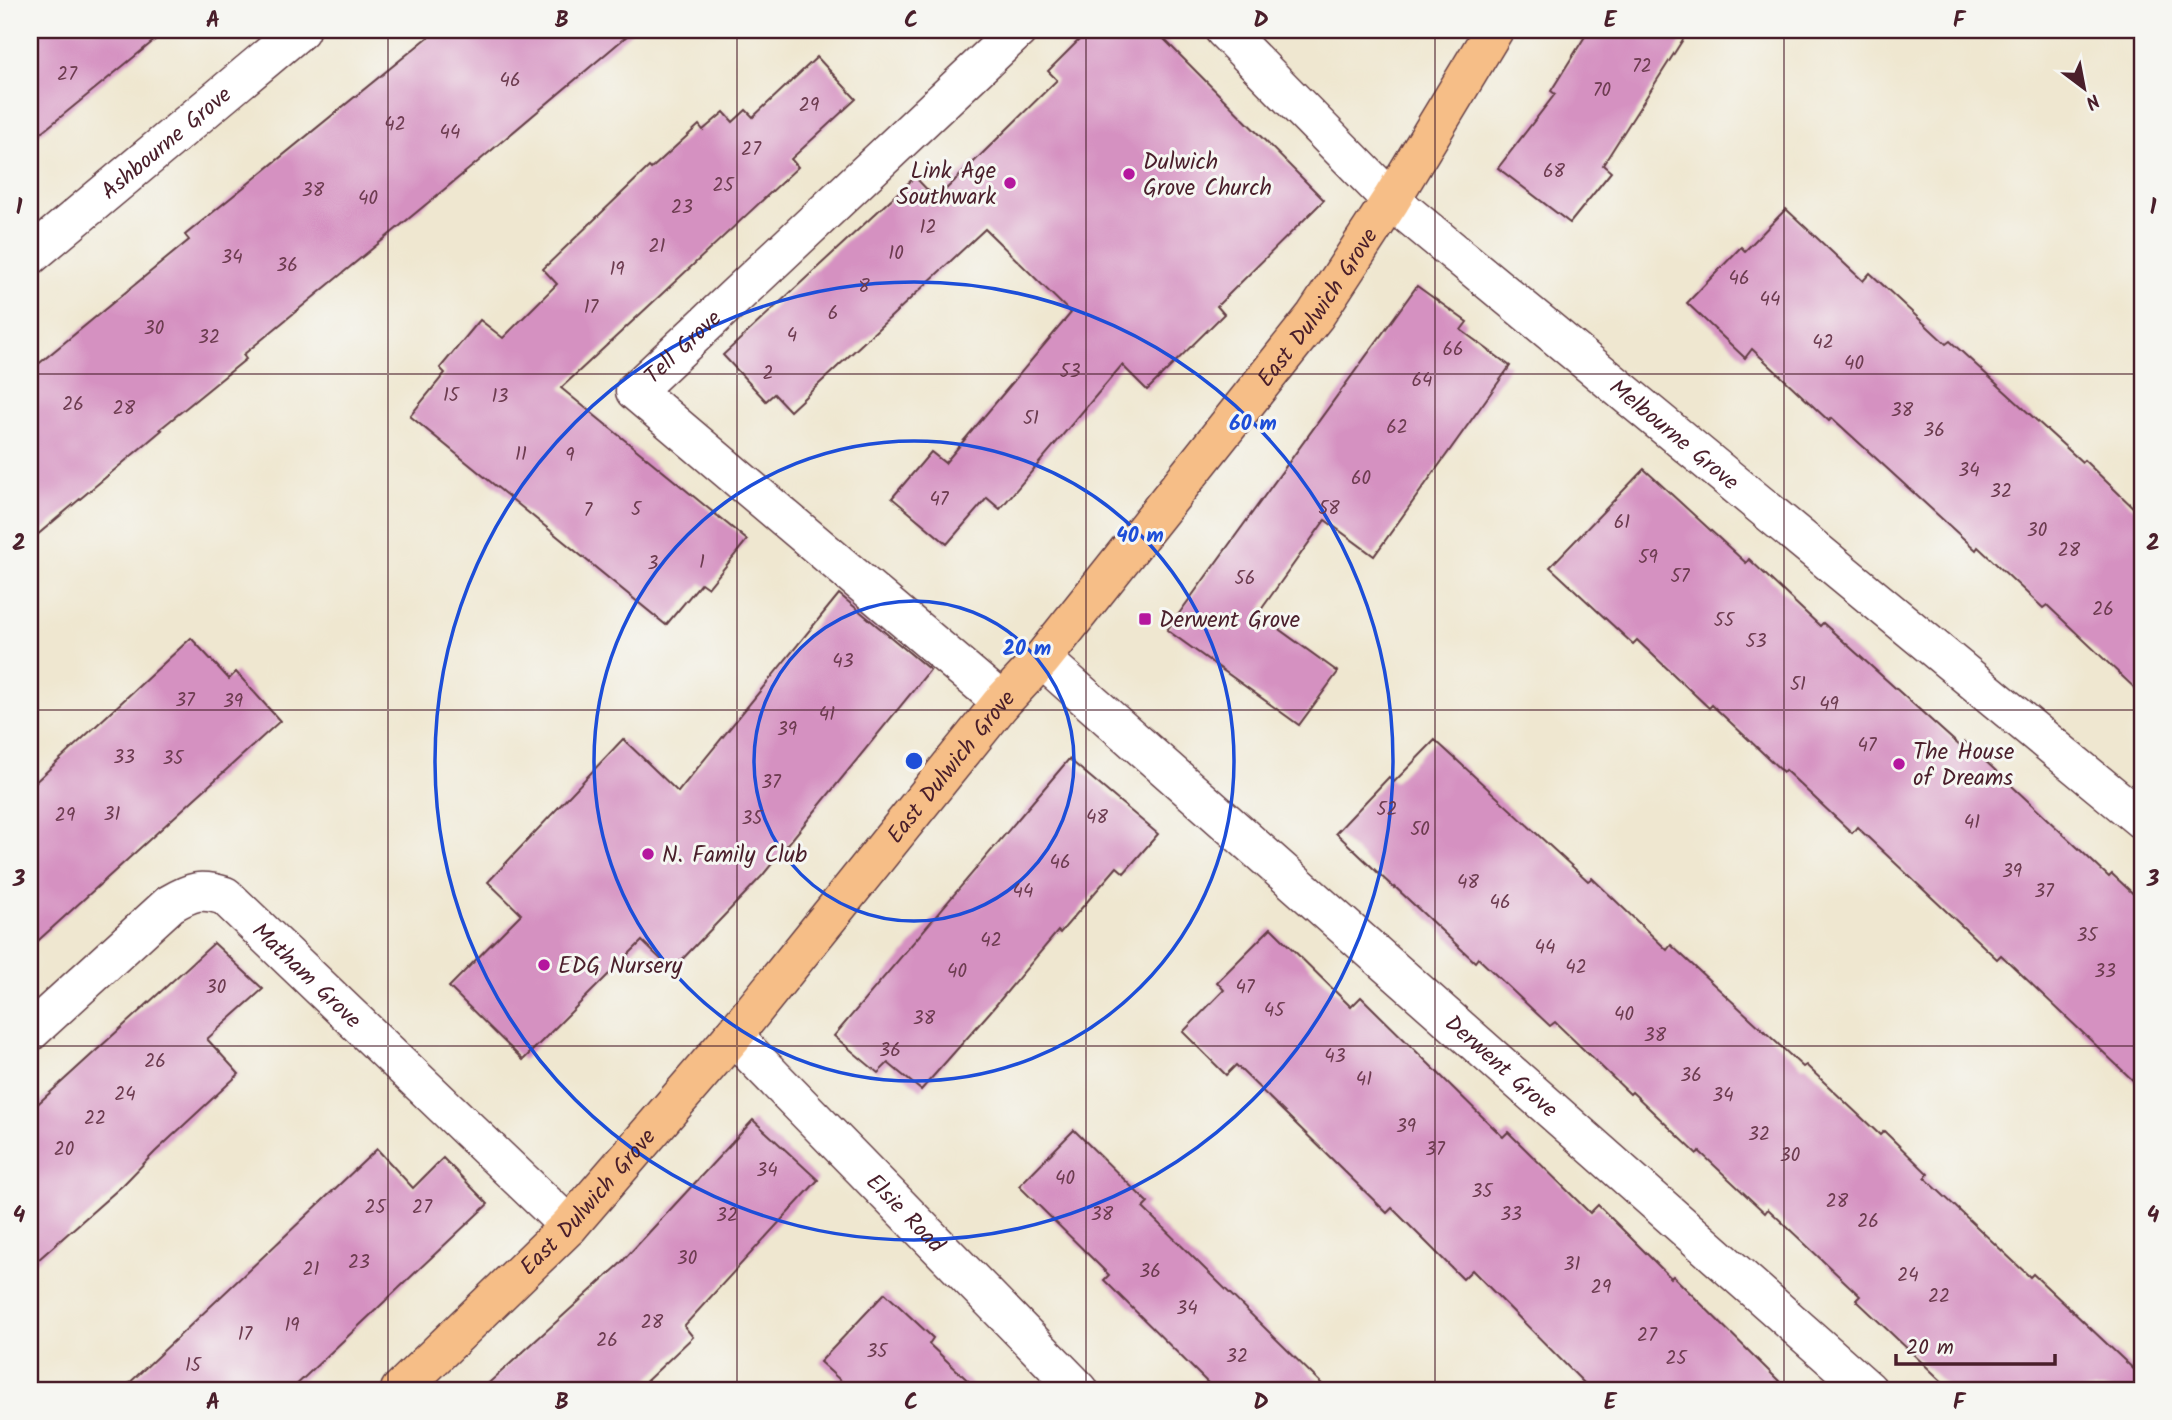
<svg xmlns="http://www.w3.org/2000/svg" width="2172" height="1420" font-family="Kalam,sans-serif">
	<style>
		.building { fill: #d591c1 }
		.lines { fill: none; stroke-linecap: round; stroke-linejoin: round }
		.minor-casing { stroke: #633d44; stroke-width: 41 }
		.primary-casing { stroke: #633d44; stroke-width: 41 }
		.minor { stroke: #fff; stroke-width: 38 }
		.primary { stroke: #f6be87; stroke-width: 38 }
		.grid { fill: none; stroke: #4a1f2b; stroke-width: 2; stroke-opacity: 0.55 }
		.ring { fill: none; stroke: #1d4ed8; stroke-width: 3.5 }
		.poi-dot { fill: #b5179e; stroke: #f6f6f2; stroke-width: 2.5 }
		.labels { text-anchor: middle; stroke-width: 6; stroke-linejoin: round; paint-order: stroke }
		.number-label { font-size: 19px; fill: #6d3c50 }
		.street-label { font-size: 23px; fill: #4a1f2b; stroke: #f6f6f2 }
		.poi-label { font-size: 23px; fill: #4a1f2b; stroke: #f6f6f2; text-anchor: start }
		.centre { fill: #1d4ed8; stroke: #f6f6f2; stroke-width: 3.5 }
		.ring-label { font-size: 21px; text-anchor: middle; font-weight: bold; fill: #1d4ed8; stroke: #f6f6f2; stroke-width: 6; stroke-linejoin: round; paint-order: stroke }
		.neatline { fill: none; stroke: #4a1f2b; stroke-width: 2.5 }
		.grid-label { font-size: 23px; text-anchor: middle; font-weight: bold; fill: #4a1f2b }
	</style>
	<rect width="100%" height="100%" fill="#f6f6f2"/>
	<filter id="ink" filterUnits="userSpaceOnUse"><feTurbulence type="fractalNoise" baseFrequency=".0143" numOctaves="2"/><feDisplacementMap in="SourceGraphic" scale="14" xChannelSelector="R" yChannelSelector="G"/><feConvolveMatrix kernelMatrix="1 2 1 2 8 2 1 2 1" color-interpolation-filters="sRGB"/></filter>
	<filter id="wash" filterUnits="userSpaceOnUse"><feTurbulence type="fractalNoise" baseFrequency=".00686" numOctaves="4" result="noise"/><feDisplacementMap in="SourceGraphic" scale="28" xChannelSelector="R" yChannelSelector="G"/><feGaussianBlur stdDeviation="1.57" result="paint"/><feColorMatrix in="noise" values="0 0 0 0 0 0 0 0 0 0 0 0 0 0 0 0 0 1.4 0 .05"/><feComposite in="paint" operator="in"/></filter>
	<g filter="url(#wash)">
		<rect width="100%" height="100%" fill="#efe7d0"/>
		<g id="blocks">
			<!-- building -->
			<g class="building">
				<path d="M30 30H167L30 142Z"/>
				<path d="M437 30H634L480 160 243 355 246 359 160 429 162 430 30 541V371L189 240 185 235Z"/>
				<path d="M1089 30H1155L1324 200 1217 306 1224 314 1147 390 1122 365 1000 509 987 498 947 544 892 498 931 452 945 463 1071 313 985 229 790 411 774 394 766 401 723 355 915 177 936 199 1057 80 1048 71Z"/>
				<path d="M1589 30H1689L1603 165 1611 172 1570 223 1498 168 1555 94 1551 91Z"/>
				<path d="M817 57 856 99 791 159 798 167 561 388 747 540 708 588 701 583 666 625 410 416 445 373 440 368 480 320 503 338 557 284 543 269 649 167 651 169 699 125 703 130 724 112 733 122 746 110 753 117Z"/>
				<path d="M1786 209 1863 281 1870 273 1946 344 1950 341 2082 462 2084 460 2142 516V695L2047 605 2043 608 1978 547 1976 550 1832 418 1829 421 1752 349 1745 358 1687 303 1741 247 1745 251Z"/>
				<path d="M1417 286 1467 322 1461 330 1510 366 1374 556 1325 520 1258 614 1338 672 1299 725 1167 630Z"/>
				<path d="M1644 469 1746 563 1749 559 1820 626 1823 623 1961 747 1965 742 2109 877 2112 874 2142 902V1089L2001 955 1997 959 1857 827 1852 833 1785 770 1783 772 1712 705 1709 708 1637 640 1633 644 1550 567Z"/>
				<path d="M839 594 930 670 762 876 672 970 642 941 523 1060 449 987 521 914 488 882 623 739 678 792Z"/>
				<path d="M191 638 229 679 236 672 280 721 30 948V787Z"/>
				<path d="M1435 740 1588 881 1592 878 1667 950 1671 945 1803 1067 1806 1065 1880 1135 1884 1131 1928 1174 1925 1178 2030 1277 2033 1274 2142 1377V1390H1951L1856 1300 1860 1296 1768 1209 1765 1213 1699 1151 1697 1154 1632 1092 1630 1094 1555 1022 1550 1026 1478 958 1475 962 1395 887 1394 888 1336 833 1389 777 1394 782Z"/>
				<path d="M1069 759 1158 834 1124 873 1117 867 1060 933 1058 931 990 1012 921 1090 888 1063 878 1073 834 1036Z"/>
				<path d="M1271 928 1351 1007 1361 997 1503 1137 1508 1132 1590 1213 1598 1205 1671 1278 1673 1276 1788 1390H1591L1472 1270 1463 1279 1392 1208 1387 1213 1236 1065 1226 1075 1183 1032 1224 990 1217 982Z"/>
				<path d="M214 943 263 989 207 1039 239 1074 155 1152 123 1185 30 1267V1111Z"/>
				<path d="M753 1120 818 1180 684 1326 693 1337 637 1390H481L619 1265Z"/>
				<path d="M1074 1130 1148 1203 1143 1208 1328 1390H1215L1104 1280 1109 1275 1019 1186Z"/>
				<path d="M377 1149 413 1188 443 1158 488 1204 291 1390H122Z"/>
				<path d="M885 1293 933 1338 929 1344 978 1390H851L820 1362Z"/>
			</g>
		</g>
	</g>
	<g filter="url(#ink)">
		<use href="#blocks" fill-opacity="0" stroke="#633d44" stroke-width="2"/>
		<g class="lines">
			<defs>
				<g id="minor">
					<path id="s1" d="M1224 30 1391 200 2142 820"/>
					<path id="s2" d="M30 256 300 30"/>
					<path id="s3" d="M1042 659 1868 1390"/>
					<path id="s4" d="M1002 702 635 391 1018 30"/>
					<path id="s5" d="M30 1032 170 904C192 891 201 888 225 896L569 1226"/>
					<path id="s6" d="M733 1036 1079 1390"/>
				</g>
				<g id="primary">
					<path id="s7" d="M400 1390 569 1226 733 1036 1002 702 1042 659 1315 316 1391 200 1494 30"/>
				</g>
			</defs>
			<!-- minor casing -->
			<use href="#minor" class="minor-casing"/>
			<!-- primary casing -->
			<use href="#primary" class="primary-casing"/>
			<!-- minor -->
			<use href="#minor" class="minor"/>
			<!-- primary -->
			<use href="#primary" class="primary"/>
		</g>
	</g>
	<!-- grid -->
	<path class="grid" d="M388 30V1390M737 30V1390M1086 30V1390M1435 30V1390M1784 30V1390M30 374H2142M30 710H2142M30 1046H2142"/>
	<!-- distance rings -->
	<g class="ring">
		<circle cx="914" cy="761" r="160"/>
		<circle cx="914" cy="761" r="320"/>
		<circle cx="914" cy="761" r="479"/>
	</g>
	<!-- markers -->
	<g class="poi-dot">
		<circle cx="1129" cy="174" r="7"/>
		<circle cx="1010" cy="183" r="7"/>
		<rect x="1138" y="612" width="14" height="14" rx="3.5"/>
		<circle cx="1899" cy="764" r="7"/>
		<circle cx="648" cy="854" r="7"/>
		<circle cx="544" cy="965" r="7"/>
	</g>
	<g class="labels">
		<!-- number labels -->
		<g class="number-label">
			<text x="1642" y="72">72</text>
			<text x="67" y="80">27</text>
			<text x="510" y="86">46</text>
			<text x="1602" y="96">70</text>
			<text x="809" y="111">29</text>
			<text x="395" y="130">42</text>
			<text x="450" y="138">44</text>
			<text x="751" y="155">27</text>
			<text x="1554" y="177">68</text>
			<text x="723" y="191">25</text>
			<text x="313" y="196">38</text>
			<text x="368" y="204">40</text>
			<text x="682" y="213">23</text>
			<text x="928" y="233">12</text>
			<text x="657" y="252">21</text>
			<text x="896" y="259">10</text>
			<text x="232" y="263">34</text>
			<text x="287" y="271">36</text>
			<text x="617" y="275">19</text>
			<text x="1739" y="284">46</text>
			<text x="864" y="292">8</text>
			<text x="1770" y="305">44</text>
			<text x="591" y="313">17</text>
			<text x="833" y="319">6</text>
			<text x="154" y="334">30</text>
			<text x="792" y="341">4</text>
			<text x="209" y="343">32</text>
			<text x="1823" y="348">42</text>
			<text x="1453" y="355">66</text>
			<text x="1854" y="369">40</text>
			<text x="1070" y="377">53</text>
			<text x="768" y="379">2</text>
			<text x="1422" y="386">64</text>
			<text x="451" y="401">15</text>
			<text x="500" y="402">13</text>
			<text x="73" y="410">26</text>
			<text x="124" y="414">28</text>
			<text x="1902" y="416">38</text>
			<text x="1031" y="424">51</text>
			<text x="1397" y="433">62</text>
			<text x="1934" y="436">36</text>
			<text x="521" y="460">11</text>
			<text x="570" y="461">9</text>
			<text x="1969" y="476">34</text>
			<text x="1361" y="484">60</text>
			<text x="2001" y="497">32</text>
			<text x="939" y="505">47</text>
			<text x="1329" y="514">58</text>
			<text x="636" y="515">5</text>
			<text x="588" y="516">7</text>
			<text x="1622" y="528">61</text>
			<text x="2037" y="536">30</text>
			<text x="2069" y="556">28</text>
			<text x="1648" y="563">59</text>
			<text x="702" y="568">1</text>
			<text x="653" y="569">3</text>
			<text x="1680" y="582">57</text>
			<text x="1245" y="584">56</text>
			<text x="2103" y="615">26</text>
			<text x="1724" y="626">55</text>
			<text x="1756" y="647">53</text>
			<text x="843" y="667">43</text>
			<text x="1798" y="690">51</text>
			<text x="185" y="706">37</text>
			<text x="233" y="707">39</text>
			<text x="1829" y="710">49</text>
			<text x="827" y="720">41</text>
			<text x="787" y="735">39</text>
			<text x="1867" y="751">47</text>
			<text x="124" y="763">33</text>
			<text x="173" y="764">35</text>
			<text x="771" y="788">37</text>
			<text x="1387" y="815">52</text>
			<text x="112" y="820">31</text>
			<text x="65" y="821">29</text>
			<text x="1097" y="823">48</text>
			<text x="752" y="824">35</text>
			<text x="1972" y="828">41</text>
			<text x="1420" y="835">50</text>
			<text x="1060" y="868">46</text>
			<text x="2012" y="877">39</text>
			<text x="1468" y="888">48</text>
			<text x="1023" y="897">44</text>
			<text x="2044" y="897">37</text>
			<text x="1500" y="908">46</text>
			<text x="2087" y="941">35</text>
			<text x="991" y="946">42</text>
			<text x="1545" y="953">44</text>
			<text x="1576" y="973">42</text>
			<text x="957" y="977">40</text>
			<text x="2105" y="977">33</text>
			<text x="216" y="993">30</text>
			<text x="1245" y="993">47</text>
			<text x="1274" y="1016">45</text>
			<text x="1624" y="1020">40</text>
			<text x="924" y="1024">38</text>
			<text x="1655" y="1041">38</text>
			<text x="890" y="1056">36</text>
			<text x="1335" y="1062">43</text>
			<text x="155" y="1067">26</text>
			<text x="1691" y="1081">36</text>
			<text x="1364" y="1085">41</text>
			<text x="125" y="1100">24</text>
			<text x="1723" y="1101">34</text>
			<text x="95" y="1124">22</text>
			<text x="1406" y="1132">39</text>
			<text x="1759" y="1140">32</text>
			<text x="64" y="1155">20</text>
			<text x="1435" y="1155">37</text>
			<text x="1790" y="1161">30</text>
			<text x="767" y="1176">34</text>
			<text x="1065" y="1184">40</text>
			<text x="1482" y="1197">35</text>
			<text x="1837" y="1207">28</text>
			<text x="375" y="1213">25</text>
			<text x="422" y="1213">27</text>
			<text x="1102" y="1220">38</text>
			<text x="1511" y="1220">33</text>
			<text x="727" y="1221">32</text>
			<text x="1868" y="1227">26</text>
			<text x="687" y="1264">30</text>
			<text x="359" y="1268">23</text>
			<text x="1572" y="1270">31</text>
			<text x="311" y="1275">21</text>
			<text x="1150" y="1277">36</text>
			<text x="1908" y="1281">24</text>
			<text x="1601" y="1293">29</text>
			<text x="1939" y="1302">22</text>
			<text x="1187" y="1314">34</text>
			<text x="652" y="1328">28</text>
			<text x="292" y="1331">19</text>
			<text x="245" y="1340">17</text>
			<text x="1647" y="1341">27</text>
			<text x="607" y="1346">26</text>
			<text x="877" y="1357">35</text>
			<text x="1237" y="1362">32</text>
			<text x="1676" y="1364">25</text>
			<text x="193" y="1371">15</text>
		</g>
		<!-- street labels -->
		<g class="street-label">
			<text dy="8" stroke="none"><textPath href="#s2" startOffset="177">Ashbourne Grove</textPath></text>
			<text dy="8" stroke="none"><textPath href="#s7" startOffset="1421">East Dulwich Grove</textPath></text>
			<text dy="8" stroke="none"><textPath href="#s4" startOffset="546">Tell Grove</textPath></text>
			<text dy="8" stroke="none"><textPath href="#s1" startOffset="606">Melbourne Grove</textPath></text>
			<text dy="8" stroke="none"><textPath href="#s7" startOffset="833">East Dulwich Grove</textPath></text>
			<text dy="8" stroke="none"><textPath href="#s5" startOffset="362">Matham Grove</textPath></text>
			<text dy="8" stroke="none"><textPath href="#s3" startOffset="614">Derwent Grove</textPath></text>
			<text dy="8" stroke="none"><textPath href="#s7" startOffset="266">East Dulwich Grove</textPath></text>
			<text dy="8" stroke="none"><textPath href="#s6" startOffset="247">Elsie Road</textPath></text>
		</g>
		<!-- poi labels -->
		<g class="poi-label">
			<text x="1143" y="169">Dulwich<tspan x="1143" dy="26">Grove Church</tspan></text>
			<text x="996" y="178" text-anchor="end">Link Age<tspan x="996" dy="26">Southwark</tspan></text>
			<text x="1159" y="627">Derwent Grove</text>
			<text x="1913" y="759">The House<tspan x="1913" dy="26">of Dreams</tspan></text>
			<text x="662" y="862">N. Family Club</text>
			<text x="558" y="973">EDG Nursery</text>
		</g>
	</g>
	<circle cx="914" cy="761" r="10" class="centre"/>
	<g class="ring-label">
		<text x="1253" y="430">60 m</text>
		<text x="1140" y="542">40 m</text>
		<text x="1027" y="655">20 m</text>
	</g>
	<!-- margin -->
	<rect width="2172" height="1420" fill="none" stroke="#f6f6f2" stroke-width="77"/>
	<!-- north arrow -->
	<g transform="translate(2084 88) rotate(148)" stroke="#f6f6f2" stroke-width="5" paint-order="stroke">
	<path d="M0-5L12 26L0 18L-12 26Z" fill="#4a1f2b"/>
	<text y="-10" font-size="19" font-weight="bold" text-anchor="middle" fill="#4a1f2b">N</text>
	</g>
	<!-- scale -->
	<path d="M1896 1354v10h159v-10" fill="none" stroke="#4a1f2b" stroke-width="3.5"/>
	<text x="1906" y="1354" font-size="21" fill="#4a1f2b" stroke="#f6f6f2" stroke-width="5" paint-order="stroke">20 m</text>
	<rect x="38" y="38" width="2096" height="1344" class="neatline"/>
	<g class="grid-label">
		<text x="213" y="27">A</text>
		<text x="562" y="27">B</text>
		<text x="911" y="27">C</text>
		<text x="1261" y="27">D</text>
		<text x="1610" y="27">E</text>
		<text x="1959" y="27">F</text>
		<text x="19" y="214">1</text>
		<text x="2153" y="214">1</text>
		<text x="19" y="550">2</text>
		<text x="2153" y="550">2</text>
		<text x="19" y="886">3</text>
		<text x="2153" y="886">3</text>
		<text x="19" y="1222">4</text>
		<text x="2153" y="1222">4</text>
		<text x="213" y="1409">A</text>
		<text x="562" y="1409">B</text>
		<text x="911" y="1409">C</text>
		<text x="1261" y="1409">D</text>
		<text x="1610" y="1409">E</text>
		<text x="1959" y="1409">F</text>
	</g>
</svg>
